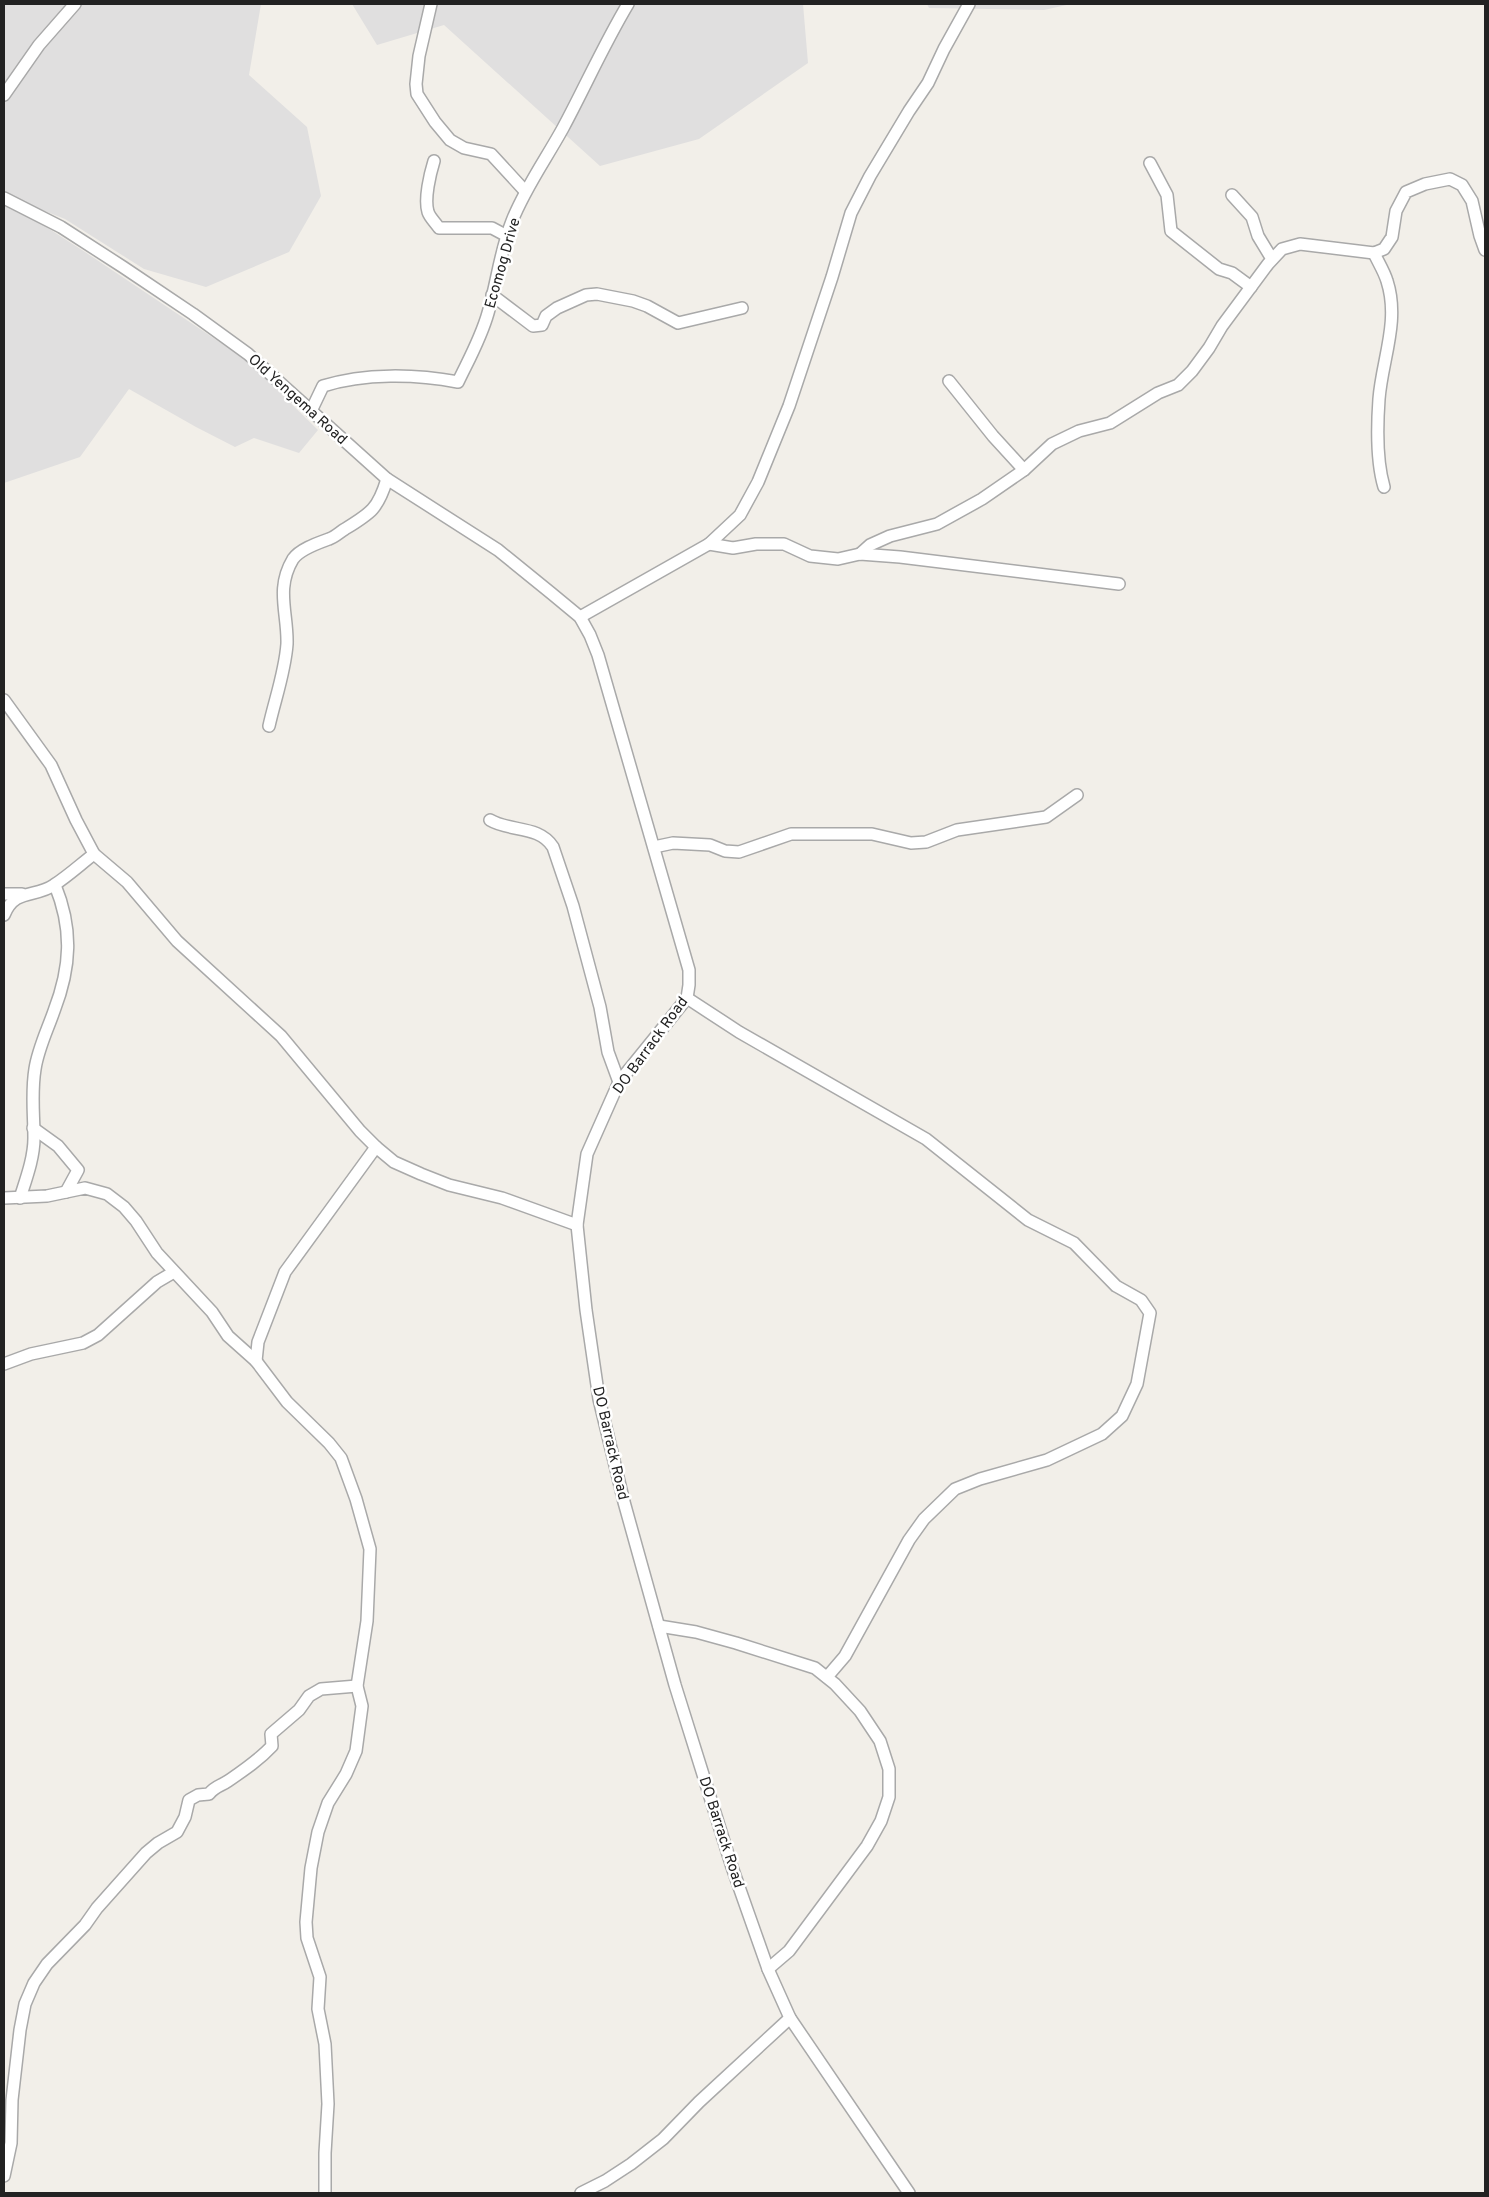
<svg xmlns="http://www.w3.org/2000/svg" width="1489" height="2197" font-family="Overpass,sans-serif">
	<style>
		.residential { fill: #e0dfdf }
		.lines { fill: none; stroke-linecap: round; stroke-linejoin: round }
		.minor-casing { stroke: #a9a9a9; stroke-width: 14 }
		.minor { stroke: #fff; stroke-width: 11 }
		.labels { text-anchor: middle; stroke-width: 5; stroke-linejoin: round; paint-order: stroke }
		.street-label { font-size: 15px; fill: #222; stroke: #fff }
	</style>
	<rect width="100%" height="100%" fill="#f2efe9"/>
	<!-- residential -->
	<g class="residential">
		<path d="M4 4H261L249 75 307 127 321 196 289 252 206 287 144 269 65 219 19 201 4 191Z"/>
		<path d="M352 4H803L808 63 699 139 600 166 444 25 377 45Z"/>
		<path d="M927 4H1071L1044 10 929 8Z"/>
		<path d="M4 200 82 250 248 361 318 430 299 453 254 438 235 447 196 427 129 389 80 457 4 483Z"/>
	</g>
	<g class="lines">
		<defs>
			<g id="minor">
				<path d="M431 4 419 56 416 84 417 94 435 122 450 140 464 148 491 154 525 191"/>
				<path d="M4 95 39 45 75 4"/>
				<path d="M434 161C430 174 424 199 428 212 430 218 436 223 439 228H492L507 236"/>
				<path d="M1150 163 1167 195 1171 231 1219 269 1232 273 1251 287"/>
				<path d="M1232 195 1252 217 1258 236 1272 259"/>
				<path d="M4 198 61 227 123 267 193 314 248 354 387 479 498 550 551 593 580 617 590 635 598 655 689 970V985L687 998 619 1082 587 1154 577 1225 586 1310 599 1399 624 1502 675 1685 732 1867 768 1969 790 2018 699 2102 663 2139 631 2164 605 2181 581 2193"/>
				<path d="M1374 253C1378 262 1384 271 1387 281 1400 321 1382 360 1379 399 1377 427 1376 460 1384 487"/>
				<path d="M492 295 533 326 542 325 546 316 557 308 586 295 597 294 633 301 647 306 678 323 742 308"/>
				<path d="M949 381 993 436 1024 470"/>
				<path d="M311 411 323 386C365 373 415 374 458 382 469 359 481 338 488 313 497 283 500 251 512 221 525 188 546 159 563 128 585 87 604 44 628 4"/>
				<path d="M709 544 733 548 756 544H784L810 556 838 559 860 554 900 557 1119 584"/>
				<path d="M860 554 870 545 890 536 937 524 982 499 1024 470 1052 444 1079 431 1110 423 1158 393 1178 385 1192 371 1209 348 1222 326 1268 264 1282 249 1300 244 1374 253 1384 249 1392 237 1396 211 1406 192 1425 184 1450 179 1462 185 1472 201 1480 236 1485 250"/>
				<path d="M580 617 709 544 740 515 758 482 789 406 832 277 851 213 870 176 909 111 928 83 944 49 969 4"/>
				<path d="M4 700 51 765 76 820 94 854 127 882 177 941 281 1036 360 1131 376 1147 394 1162 421 1174 449 1185 502 1198 577 1225"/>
				<path d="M269 726C275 699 285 672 287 644 288 613 275 589 293 559 300 549 318 543 329 539 335 537 340 532 345 529 371 513 378 509 387 479"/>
				<path d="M490 820C510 832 539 825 553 847L573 906 600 1007 608 1052 619 1082"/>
				<path d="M654 847 673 843 710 845 725 851 739 852 791 834H872L911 843 926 842 957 830 1046 817 1077 795"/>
				<path d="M4 894H22"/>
				<path d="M4 915C15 888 35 898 54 885 68 876 81 864 94 854"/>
				<path d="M687 998 739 1032 926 1139 1028 1220 1074 1243 1116 1286 1141 1300 1150 1313 1137 1384 1122 1416 1102 1434 1047 1460 980 1479 955 1489 924 1519 909 1540 845 1656 827 1677"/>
				<path d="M33 1128 58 1146 78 1170 66 1192"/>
				<path d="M4 1198 47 1196 85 1188 107 1194 124 1207 136 1221 157 1253 212 1312 228 1336 256 1361 287 1402 329 1443 341 1458 356 1499 370 1549 367 1621 357 1686 362 1706 356 1751 346 1774 328 1803 318 1832 311 1868 306 1922 307 1938 320 1977 318 2009 325 2044 328 2104 325 2153V2193"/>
				<path d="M20 1198C26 1179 34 1158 34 1138 34 1115 31 1093 35 1069 38 1049 47 1031 54 1011 71 967 73 929 55 885"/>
				<path d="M256 1361 258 1342 285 1272 376 1147"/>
				<path d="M4 1364 31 1354 83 1343 98 1335 157 1282 174 1272"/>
				<path d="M659 1626 696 1632 736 1643 815 1668 835 1684 860 1711 880 1741 889 1769V1797L881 1821 867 1846 789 1951 768 1969"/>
				<path d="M790 2018 909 2193"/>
				<path d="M4 2176 11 2143 12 2100 20 2030 25 2004 34 1983 47 1964 85 1925 97 1908 146 1853 158 1843 177 1832 185 1817 189 1800 198 1795 209 1794C215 1786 221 1786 228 1781 244 1770 259 1760 272 1746L271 1734 299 1710 309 1696 321 1689 357 1686"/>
			</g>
		</defs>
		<!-- minor casing -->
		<use href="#minor" class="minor-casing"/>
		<!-- minor -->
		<use href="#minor" class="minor"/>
	</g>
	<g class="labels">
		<!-- street labels -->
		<g class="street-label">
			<text transform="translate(502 263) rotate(-74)" y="5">Ecomog Drive</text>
			<text transform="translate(298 399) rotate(42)" y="5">Old Yengema Road</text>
			<text transform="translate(650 1045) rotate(-54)" y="5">DO Barrack Road</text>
			<text transform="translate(611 1443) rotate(77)" y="5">DO Barrack Road</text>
			<text transform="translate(722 1832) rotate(72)" y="5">DO Barrack Road</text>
		</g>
	</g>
	<!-- border -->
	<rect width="1489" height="2197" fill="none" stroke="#222222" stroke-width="10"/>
</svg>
